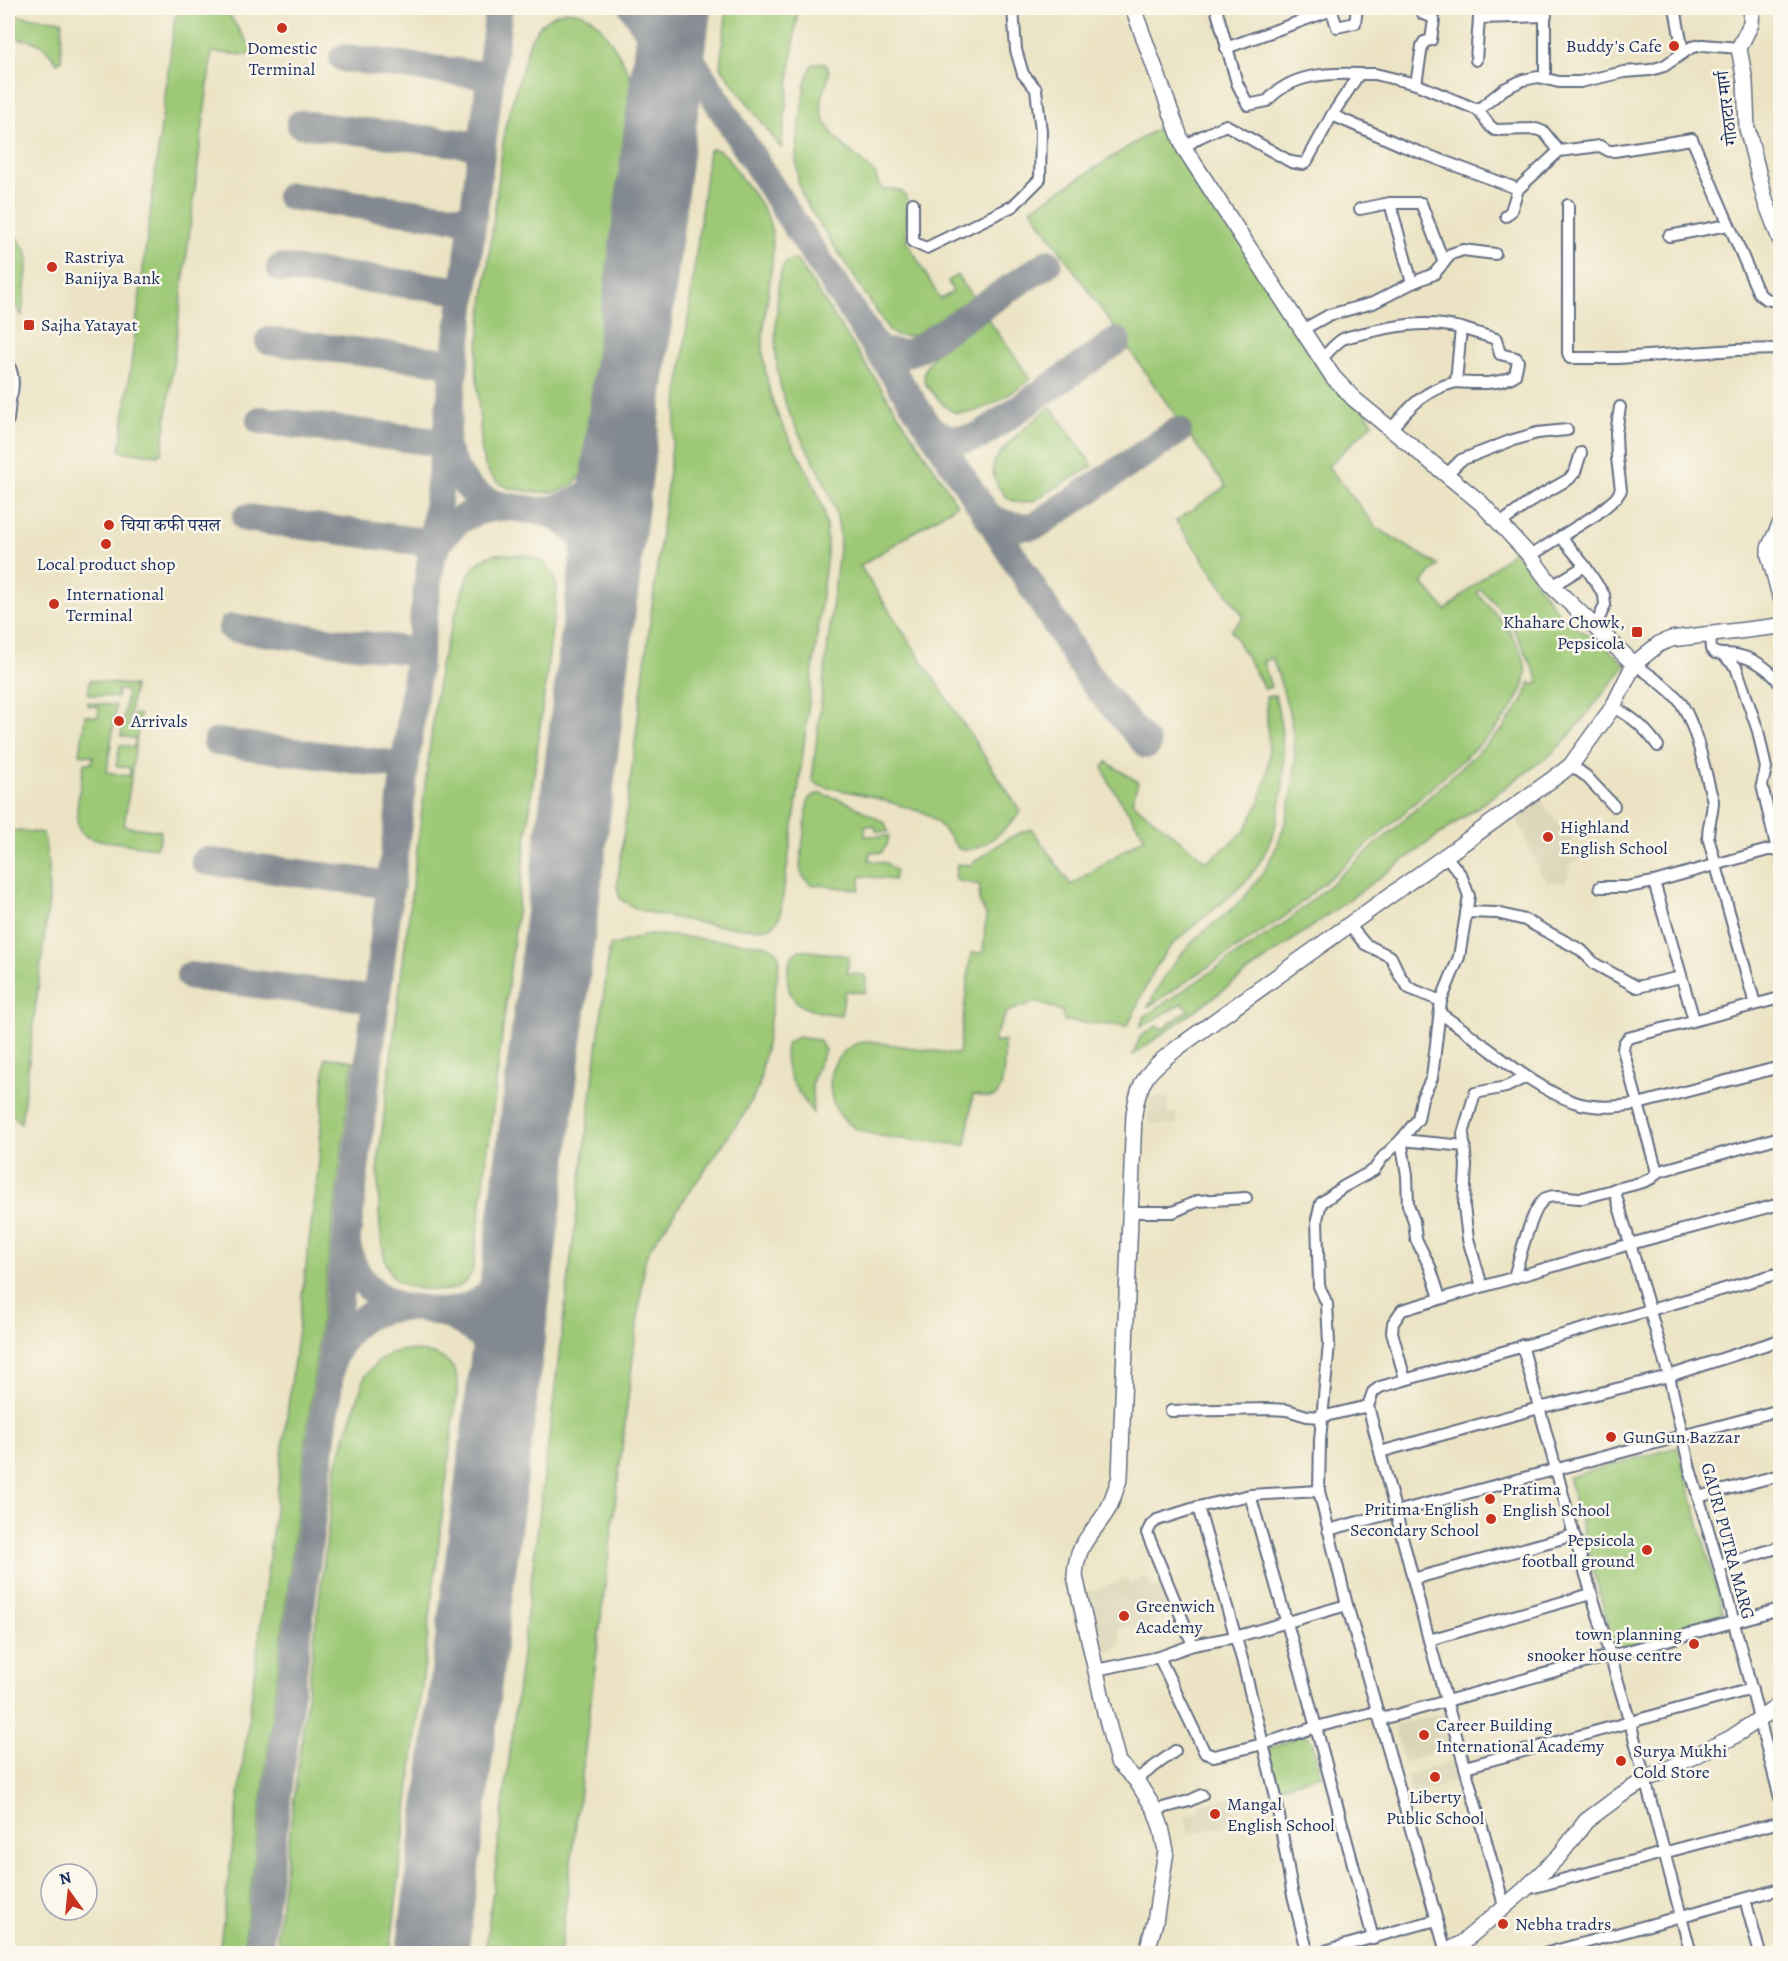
<svg xmlns="http://www.w3.org/2000/svg" width="1788" height="1961" font-family="Alegreya,'Noto Serif Devanagari',serif">
	<style>
		.built { fill: #dad5b6 }
		.green { fill: #9dc976; stroke: #5c7c6a; stroke-width: 1.5 }
		.lines { fill: none; stroke-linecap: round; stroke-linejoin: round }
		.taxiway { stroke: #838990; stroke-width: 28 }
		.runway { stroke: #838990; stroke-width: 72 }
		.street-casing { stroke: #646e81; stroke-width: 14 }
		.secondary-casing { stroke: #646e81; stroke-width: 18 }
		.street { stroke: #fff; stroke-width: 10 }
		.secondary { stroke: #fff; stroke-width: 15 }
		.poi-dot { fill: #c8321e; stroke: #fbf7ec; stroke-width: 2 }
		.labels { text-anchor: middle; stroke-width: 5; stroke-linejoin: round; paint-order: stroke }
		.poi-label { font-size: 18px; fill: #1b2f5e; stroke: #fbf7ec; text-anchor: start }
		.street-label { font-size: 18px; fill: #1b2f5e; stroke: #fbf7ec }
	</style>
	<rect width="100%" height="100%" fill="#fbf7ec"/>
	<filter id="ink" filterUnits="userSpaceOnUse"><feTurbulence type="fractalNoise" baseFrequency=".0167" numOctaves="2"/><feDisplacementMap in="SourceGraphic" scale="12" xChannelSelector="R" yChannelSelector="G"/><feConvolveMatrix kernelMatrix="1 2 1 2 8 2 1 2 1" color-interpolation-filters="sRGB"/></filter>
	<filter id="wash" filterUnits="userSpaceOnUse"><feTurbulence type="fractalNoise" baseFrequency=".008" numOctaves="4" result="noise"/><feDisplacementMap in="SourceGraphic" scale="24" xChannelSelector="R" yChannelSelector="G"/><feGaussianBlur stdDeviation="1.35" result="paint"/><feColorMatrix in="noise" values="0 0 0 0 0 0 0 0 0 0 0 0 0 0 0 0 0 1.4 0 .05"/><feComposite in="paint" operator="in"/></filter>
	<g filter="url(#wash)">
		<rect width="100%" height="100%" fill="#ebe3c3"/>
		<!-- built -->
		<g class="built">
			<path d="M1539 798 1584 857 1568 866 1570 871 1565 882H1548L1539 871 1520 825 1517 814Z"/>
			<path d="M1149 1096 1169 1097 1168 1113 1177 1114 1176 1125 1147 1123Z"/>
			<path d="M1146 1576 1153 1589 1160 1587 1170 1610 1150 1623 1119 1628 1122 1647 1097 1653 1083 1593 1106 1587 1126 1578 1130 1584Z"/>
			<path d="M1443 1713 1454 1746 1403 1762 1394 1725Z"/>
			<path d="M1458 1759 1464 1779 1411 1794 1406 1775Z"/>
			<path d="M1233 1797 1239 1822 1189 1834 1185 1816 1200 1812 1198 1805Z"/>
		</g>
		<!-- green -->
		<g class="green">
			<path d="M182 8H214L227 12 257 56 212 52 162 453H158V455L120 451 175 17Z"/>
			<path d="M727 8H798L781 148 720 66Z"/>
			<path d="M566 11C575 12 585 13 592 19 605 28 628 67 632 83L584 471C571 494 550 494 527 491 516 489 504 488 496 481 488 474 485 466 482 456L476 363 505 127 530 41C539 24 547 16 566 11Z"/>
			<path d="M8 15 62 21 61 61 57 63C42 40 33 40 8 37Z"/>
			<path d="M820 62C840 67 819 94 821 107 824 137 858 155 876 175L878 183 883 190C920 182 903 219 907 241L940 299 953 292 948 281 957 275 976 302C957 314 913 348 890 332L804 200 798 181 796 155 805 83 812 65Z"/>
			<path d="M1167 122 1373 423 1328 466 1377 528 1438 565 1422 583 1446 610 1514 550 1561 617 1607 648 1626 665 1565 741 1550 755 1133 1055 1140 1037 1157 1026 1162 1029 1189 1009 1182 1003 1152 1021 1140 1026 1145 1016 1289 920 1395 828 1502 730 1523 701 1530 682 1535 685 1539 682C1537 674 1534 671 1531 664 1519 636 1504 609 1480 589L1477 593C1495 613 1532 651 1525 680 1521 700 1506 716 1493 732L1388 827 1287 915 1148 1007C1161 979 1178 954 1201 934 1211 925 1223 917 1233 908 1280 866 1301 794 1293 733 1289 707 1281 682 1272 658L1263 661 1271 687 1265 689 1231 630 1244 617 1176 521 1226 486 1213 469 1031 209Z"/>
			<path d="M714 149C727 151 734 168 741 178 750 190 761 202 767 216 783 250 760 312 763 351 765 375 771 401 781 422 795 452 816 480 824 513 827 526 827 540 827 554L799 785 780 916C778 920 776 924 772 926 756 935 656 916 637 909 631 907 626 902 620 899L617 887 709 150Z"/>
			<path d="M17 238 26 250 28 260 22 315 10 296Z"/>
			<path d="M794 259 799 263 947 488 957 505 860 566 1021 812C1009 827 978 856 959 849L938 823 925 813 870 796 820 786 812 780 840 540C837 484 801 450 784 399 774 369 774 339 777 308 778 293 777 276 785 263Z"/>
			<path d="M985 315 1031 379C1015 391 971 422 952 411 942 406 934 393 926 385 913 359 968 327 985 315Z"/>
			<path d="M1051 407 1093 466 1033 501C1020 504 1011 503 1003 493 997 486 992 477 993 467 995 451 1037 417 1051 407Z"/>
			<path d="M496 554C526 555 552 552 557 589L473 1270C466 1287 453 1292 436 1290 422 1289 407 1289 396 1280 376 1264 379 1189 378 1163L440 665 466 580C473 566 480 558 496 554Z"/>
			<path d="M90 680 134 686 128 727H132L134 714 140 715 124 826 161 831 160 840 155 848 92 839C86 837 80 833 78 826 74 810 82 780 84 763H92L93 756 80 754 85 715 98 717 99 707 87 705V702L116 706 107 772 129 776 130 768 116 766 120 745 134 747 136 739 121 736 127 691 118 690 117 698 88 694Z"/>
			<path d="M1275 695C1289 753 1289 827 1250 876 1227 904 1192 922 1168 950 1149 973 1141 1001 1127 1026L1064 1021 1062 1011 1036 1002 1007 1012 994 1038 997 1043 1004 1041C1004 1053 1006 1094 993 1097 987 1099 979 1095 973 1095L966 1145C948 1143 930 1142 911 1140 878 1136 838 1134 831 1094 830 1085 829 1075 833 1067 840 1052 852 1043 868 1041L955 1054 959 1053 971 953H983L986 915 979 901 980 885 955 880 957 864 970 865C990 851 1008 835 1032 829L1071 885 1145 837 1109 783 1103 767 1107 762 1138 782 1132 802 1206 861 1211 859 1244 832 1260 801 1266 780 1269 756 1266 697Z"/>
			<path d="M820 793 847 802 885 823 888 832 876 831 875 826H865V836H889L887 845 881 853 870 852 869 860 886 863 896 871 894 880 861 876 859 890 810 884C804 878 800 874 800 866L808 800 812 796Z"/>
			<path d="M8 830 43 833 48 860 49 900 21 1124 8 1109Z"/>
			<path d="M650 934 767 945 776 950 780 960 759 1086 744 1114 650 1248 645 1260 560 1953H485L609 952 610 946Z"/>
			<path d="M800 950 849 956 847 973 864 975 866 979 865 993 845 991 841 1015C811 1011 783 1009 788 969 790 960 791 954 800 950Z"/>
			<path d="M798 1037 819 1040 825 1050 814 1075 812 1087 813 1113C799 1094 779 1068 787 1043Z"/>
			<path d="M325 1057 353 1061 243 1953H219L319 1162Z"/>
			<path d="M403 1350C427 1351 455 1354 458 1383L390 1953H278L277 1934 336 1466 365 1376 377 1362 391 1353Z"/>
			<path d="M1678 1447 1726 1623 1616 1653 1568 1477Z"/>
			<path d="M1304 1735 1312 1741 1321 1775 1277 1787 1270 1753V1748Z"/>
		</g>
		<g class="lines">
			<!-- taxiway -->
			<g class="taxiway">
				<path d="M633 8C648 31 664 52 667 80"/>
				<path d="M672 29 788 214 987 515C1004 525 1018 529 1037 525L1178 431"/>
				<path d="M343 58 490 76"/>
				<path d="M300 124 482 146"/>
				<path d="M290 196 472 220"/>
				<path d="M280 268 464 291"/>
				<path d="M269 341 454 363"/>
				<path d="M879 351 904 354 916 350 1048 263"/>
				<path d="M260 420 444 443C458 482 474 504 517 508 532 510 548 511 561 519 587 535 594 562 603 589"/>
				<path d="M929 428C946 440 962 442 981 435L1117 341"/>
				<path d="M542 511C582 506 605 486 620 448"/>
				<path d="M987 515 1087 674 1100 691 1147 745"/>
				<path d="M246 518 432 543"/>
				<path d="M433 553C449 523 466 510 502 507"/>
				<path d="M232 628 419 652"/>
				<path d="M217 742 405 766"/>
				<path d="M205 861 391 885"/>
				<path d="M190 976 376 999"/>
				<path d="M347 1245C353 1277 371 1294 399 1307"/>
				<path d="M441 1312C483 1309 496 1289 519 1258"/>
				<path d="M334 1355C341 1341 349 1327 362 1319 400 1296 464 1309 488 1346 495 1357 499 1373 503 1385"/>
				<path d="M258 1954 499 8"/>
			</g>
			<!-- runway -->
			<path class="runway" d="M432 1954 675 8"/>
		</g>
	</g>
	<g filter="url(#ink)">
		<g class="lines">
			<defs>
				<g id="street">
					<path d="M1216 8 1237 83 1248 105 1267 101C1291 74 1325 73 1359 74"/>
					<path d="M1331 8 1337 27 1355 23 1357 8"/>
					<path d="M1479 8V18L1546 16"/>
					<path d="M1675 8 1683 52"/>
					<path d="M1226 48 1332 10"/>
					<path d="M1476 60 1479 18"/>
					<path d="M1545 78V8"/>
					<path d="M1416 84 1422 46 1424 42 1431 40 1434 20 1432 17 1423 14 1421 8"/>
					<path d="M1478 110 1504 89 1523 80 1538 77 1559 82H1580L1624 72 1650 70 1664 66 1692 47 1703 45 1739 48"/>
					<path d="M1332 115 1403 146 1518 189"/>
					<path d="M1184 148 1198 138 1226 125 1291 162 1303 164 1307 161 1332 115 1359 74H1375L1416 84 1478 110 1490 126 1495 130 1536 129 1544 132 1559 151"/>
					<path d="M913 203V242L926 248 1013 206 1040 179 1041 131 1036 89 1023 74 1016 50 1013 8"/>
					<path d="M1390 203 1412 283"/>
					<path d="M1568 205V353L1570 358H1618L1736 350 1780 349"/>
					<path d="M1360 209 1390 203H1421L1444 263"/>
					<path d="M1506 216 1511 211 1518 189 1559 151 1600 146 1609 151H1614L1692 139 1758 292C1764 300 1770 301 1780 300"/>
					<path d="M1669 236 1728 225"/>
					<path d="M1302 330 1329 315 1373 303 1412 283 1434 274 1451 254 1463 250 1495 254"/>
					<path d="M1321 360C1327 353 1333 346 1341 340 1350 335 1363 334 1373 331 1405 324 1429 321 1461 328"/>
					<path d="M8 363C15 377 14 391 8 405"/>
					<path d="M8 420 10 400"/>
					<path d="M1391 429C1411 405 1425 390 1456 382L1461 328 1496 339 1500 354 1516 358 1518 361 1515 375C1498 386 1475 383 1456 382"/>
					<path d="M1446 475 1461 460 1510 441 1537 433 1567 430"/>
					<path d="M1501 523 1534 499 1569 479 1575 472 1581 453"/>
					<path d="M1561 537 1585 566"/>
					<path d="M1530 556 1597 514 1616 498 1621 490 1617 458 1616 433 1620 407"/>
					<path d="M1552 586 1585 566 1604 595 1605 605 1596 625"/>
					<path d="M1710 635 1711 649 1715 653 1722 654 1736 667 1758 731 1766 768 1762 785 1777 850"/>
					<path d="M1722 654C1745 653 1768 665 1780 684"/>
					<path d="M1634 664C1649 674 1666 686 1678 699 1696 721 1705 773 1713 801 1713 814 1708 824 1708 837L1755 1004"/>
					<path d="M1613 707C1633 717 1645 728 1658 746"/>
					<path d="M1571 765 1586 776 1614 806"/>
					<path d="M1600 887H1627L1654 882"/>
					<path d="M1466 912 1497 913 1525 920 1581 950 1595 964 1637 987 1681 977"/>
					<path d="M1350 926 1365 944 1391 957 1400 976 1409 988 1441 1001"/>
					<path d="M1780 998 1628 1038 1624 1043 1623 1050 1638 1104 1780 1067"/>
					<path d="M1440 1013C1452 1022 1465 1030 1477 1040 1508 1063 1538 1089 1574 1102 1595 1109 1617 1107 1638 1104L1657 1172"/>
					<path d="M1694 1020 1654 882 1768 850H1777L1780 853"/>
					<path d="M1614 1189 1669 1376 1690 1469 1719 1566 1780 1798"/>
					<path d="M1130 1212H1173L1198 1201 1246 1198"/>
					<path d="M1514 1277C1519 1261 1532 1205 1546 1198 1557 1193 1571 1199 1583 1198L1643 1182 1652 1178 1657 1172 1780 1137"/>
					<path d="M1482 1286 1468 1239 1464 1206 1466 1165 1463 1134 1475 1093 1506 1087 1526 1077"/>
					<path d="M1440 1298 1430 1267 1416 1239 1414 1221 1408 1205 1407 1175 1401 1140 1465 1146"/>
					<path d="M1522 1345 1574 1535 1630 1722 1691 1954"/>
					<path d="M1405 1379 1392 1332 1393 1323 1402 1310 1630 1244 1780 1204"/>
					<path d="M1368 1406 1429 1640 1504 1905"/>
					<path d="M1171 1411 1269 1409 1287 1410 1307 1416 1321 1417 1368 1406 1373 1392 1380 1387 1780 1273"/>
					<path d="M1380 1452 1539 1408 1669 1376 1780 1340"/>
					<path d="M1250 1495 1301 1672 1373 1938"/>
					<path d="M1698 1497 1780 1475"/>
					<path d="M1198 1507 1242 1659 1263 1744 1275 1793 1292 1891 1308 1954"/>
					<path d="M1328 1530 1780 1410"/>
					<path d="M1719 1566 1780 1547"/>
					<path d="M1413 1579 1574 1535"/>
					<path d="M1429 1640 1591 1594"/>
					<path d="M1193 1645 1147 1533 1151 1525 1157 1520 1198 1507 1250 1495 1319 1491"/>
					<path d="M1159 1657 1205 1753 1214 1756 1263 1744 1316 1727 1372 1713 1385 1718 1780 1609"/>
					<path d="M1096 1670 1159 1657 1193 1645 1235 1637 1347 1605"/>
					<path d="M1465 1767 1752 1689"/>
					<path d="M1136 1780 1175 1751"/>
					<path d="M1155 1810 1189 1801 1202 1795"/>
					<path d="M1527 1889 1780 1822"/>
					<path d="M1745 1899 1760 1954"/>
					<path d="M1462 1943 1468 1954"/>
					<path d="M1446 1952 1347 1605 1319 1491 1320 1440 1329 1344 1327 1304 1319 1286 1317 1219 1321 1203 1343 1187 1374 1170 1383 1157 1401 1140 1418 1119 1422 1098 1432 1078 1441 1001 1459 957 1469 896 1461 875 1446 856"/>
					<path d="M1314 1954 1436 1920"/>
					<path d="M1544 1954 1780 1889"/>
				</g>
				<g id="secondary">
					<path d="M1133 8 1184 148 1333 377 1354 399 1481 503 1530 556 1552 586 1634 664"/>
					<path d="M1752 8 1751 24 1739 48 1745 81 1747 128 1765 200 1780 239"/>
					<path d="M1780 525 1769 548V555L1780 596"/>
					<path d="M1146 1954 1155 1922 1166 1851 1161 1827 1155 1810 1136 1780 1118 1762 1105 1712 1075 1576C1077 1541 1092 1536 1108 1509 1113 1499 1116 1488 1120 1477L1134 1114C1139 1076 1152 1068 1180 1046L1561 773 1571 765 1613 707 1634 664 1659 644 1671 639 1780 626"/>
					<path d="M1443 1954 1462 1943 1524 1890 1560 1855 1586 1821 1621 1795 1645 1780 1731 1738 1780 1705"/>
				</g>
			</defs>
			<!-- street casing -->
			<use href="#street" class="street-casing"/>
			<!-- secondary casing -->
			<use href="#secondary" class="secondary-casing"/>
			<!-- street -->
			<use href="#street" class="street"/>
			<!-- secondary -->
			<use href="#secondary" class="secondary"/>
		</g>
	</g>
	<!-- markers -->
	<g class="poi-dot">
		<circle cx="282" cy="28" r="6"/>
		<circle cx="1674" cy="46" r="6"/>
		<circle cx="52" cy="267" r="6"/>
		<rect x="23" y="319" width="12" height="12" rx="3"/>
		<circle cx="109" cy="525" r="6"/>
		<circle cx="106" cy="544" r="6"/>
		<circle cx="54" cy="604" r="6"/>
		<rect x="1631" y="626" width="12" height="12" rx="3"/>
		<circle cx="119" cy="721" r="6"/>
		<circle cx="1548" cy="837" r="6"/>
		<circle cx="1611" cy="1437" r="6"/>
		<circle cx="1490" cy="1499" r="6"/>
		<circle cx="1491" cy="1519" r="6"/>
		<circle cx="1647" cy="1550" r="6"/>
		<circle cx="1124" cy="1616" r="6"/>
		<circle cx="1694" cy="1644" r="6"/>
		<circle cx="1424" cy="1735" r="6"/>
		<circle cx="1621" cy="1761" r="6"/>
		<circle cx="1435" cy="1777" r="6"/>
		<circle cx="1215" cy="1814" r="6"/>
		<circle cx="1503" cy="1924" r="6"/>
	</g>
	<g class="labels">
		<!-- poi labels -->
		<g class="poi-label">
			<text x="1662" y="52" text-anchor="end">Buddy's Cafe</text>
			<text x="282" y="54" text-anchor="middle">Domestic<tspan x="282" dy="21">Terminal</tspan></text>
			<text x="64" y="263">Rastriya<tspan x="64" dy="21">Banijya Bank</tspan></text>
			<text x="41" y="331">Sajha Yatayat</text>
			<text x="121" y="531">चिया कफी पसल</text>
			<text x="106" y="570" text-anchor="middle">Local product shop</text>
			<text x="66" y="600">International<tspan x="66" dy="21">Terminal</tspan></text>
			<text x="1625" y="628" text-anchor="end">Khahare Chowk,<tspan x="1625" dy="21">Pepsicola</tspan></text>
			<text x="131" y="727">Arrivals</text>
			<text x="1560" y="833">Highland<tspan x="1560" dy="21">English School</tspan></text>
			<text x="1623" y="1443">GunGun Bazzar</text>
			<text x="1502" y="1495">Pratima<tspan x="1502" dy="21">English School</tspan></text>
			<text x="1479" y="1515" text-anchor="end">Pritima English<tspan x="1479" dy="21">Secondary School</tspan></text>
			<text x="1635" y="1546" text-anchor="end">Pepsicola<tspan x="1635" dy="21">football ground</tspan></text>
			<text x="1136" y="1612">Greenwich<tspan x="1136" dy="21">Academy</tspan></text>
			<text x="1682" y="1640" text-anchor="end">town planning<tspan x="1682" dy="21">snooker house centre</tspan></text>
			<text x="1436" y="1731">Career Building<tspan x="1436" dy="21">International Academy</tspan></text>
			<text x="1633" y="1757">Surya Mukhi<tspan x="1633" dy="21">Cold Store</tspan></text>
			<text x="1435" y="1803" text-anchor="middle">Liberty<tspan x="1435" dy="21">Public School</tspan></text>
			<text x="1227" y="1810">Mangal<tspan x="1227" dy="21">English School</tspan></text>
			<text x="1515" y="1930">Nebha tradrs</text>
		</g>
		<!-- street labels -->
		<g class="street-label">
			<text transform="translate(1727 108) rotate(-97)" y="6">गोठाटार मार्ग</text>
			<text transform="translate(1728 1541) rotate(75)" y="6">GAURI PUTRA MARG</text>
		</g>
	</g>
	<!-- margin -->
	<rect width="1788" height="1961" fill="none" stroke="#fbf7ec" stroke-width="30"/>
	<!-- north arrow -->
	<g transform="translate(69 1892) rotate(345)"><circle r="28" fill="#fbf7ec" stroke="#a1a7b3" stroke-width="1.5"/>
	<path d="M0-4.5L10 22L0 15L-10 22Z" fill="#c8321e"/>
	<text y="-9" font-size="16" font-weight="bold" text-anchor="middle" fill="#1b2f5e">N</text>
	</g>
</svg>
